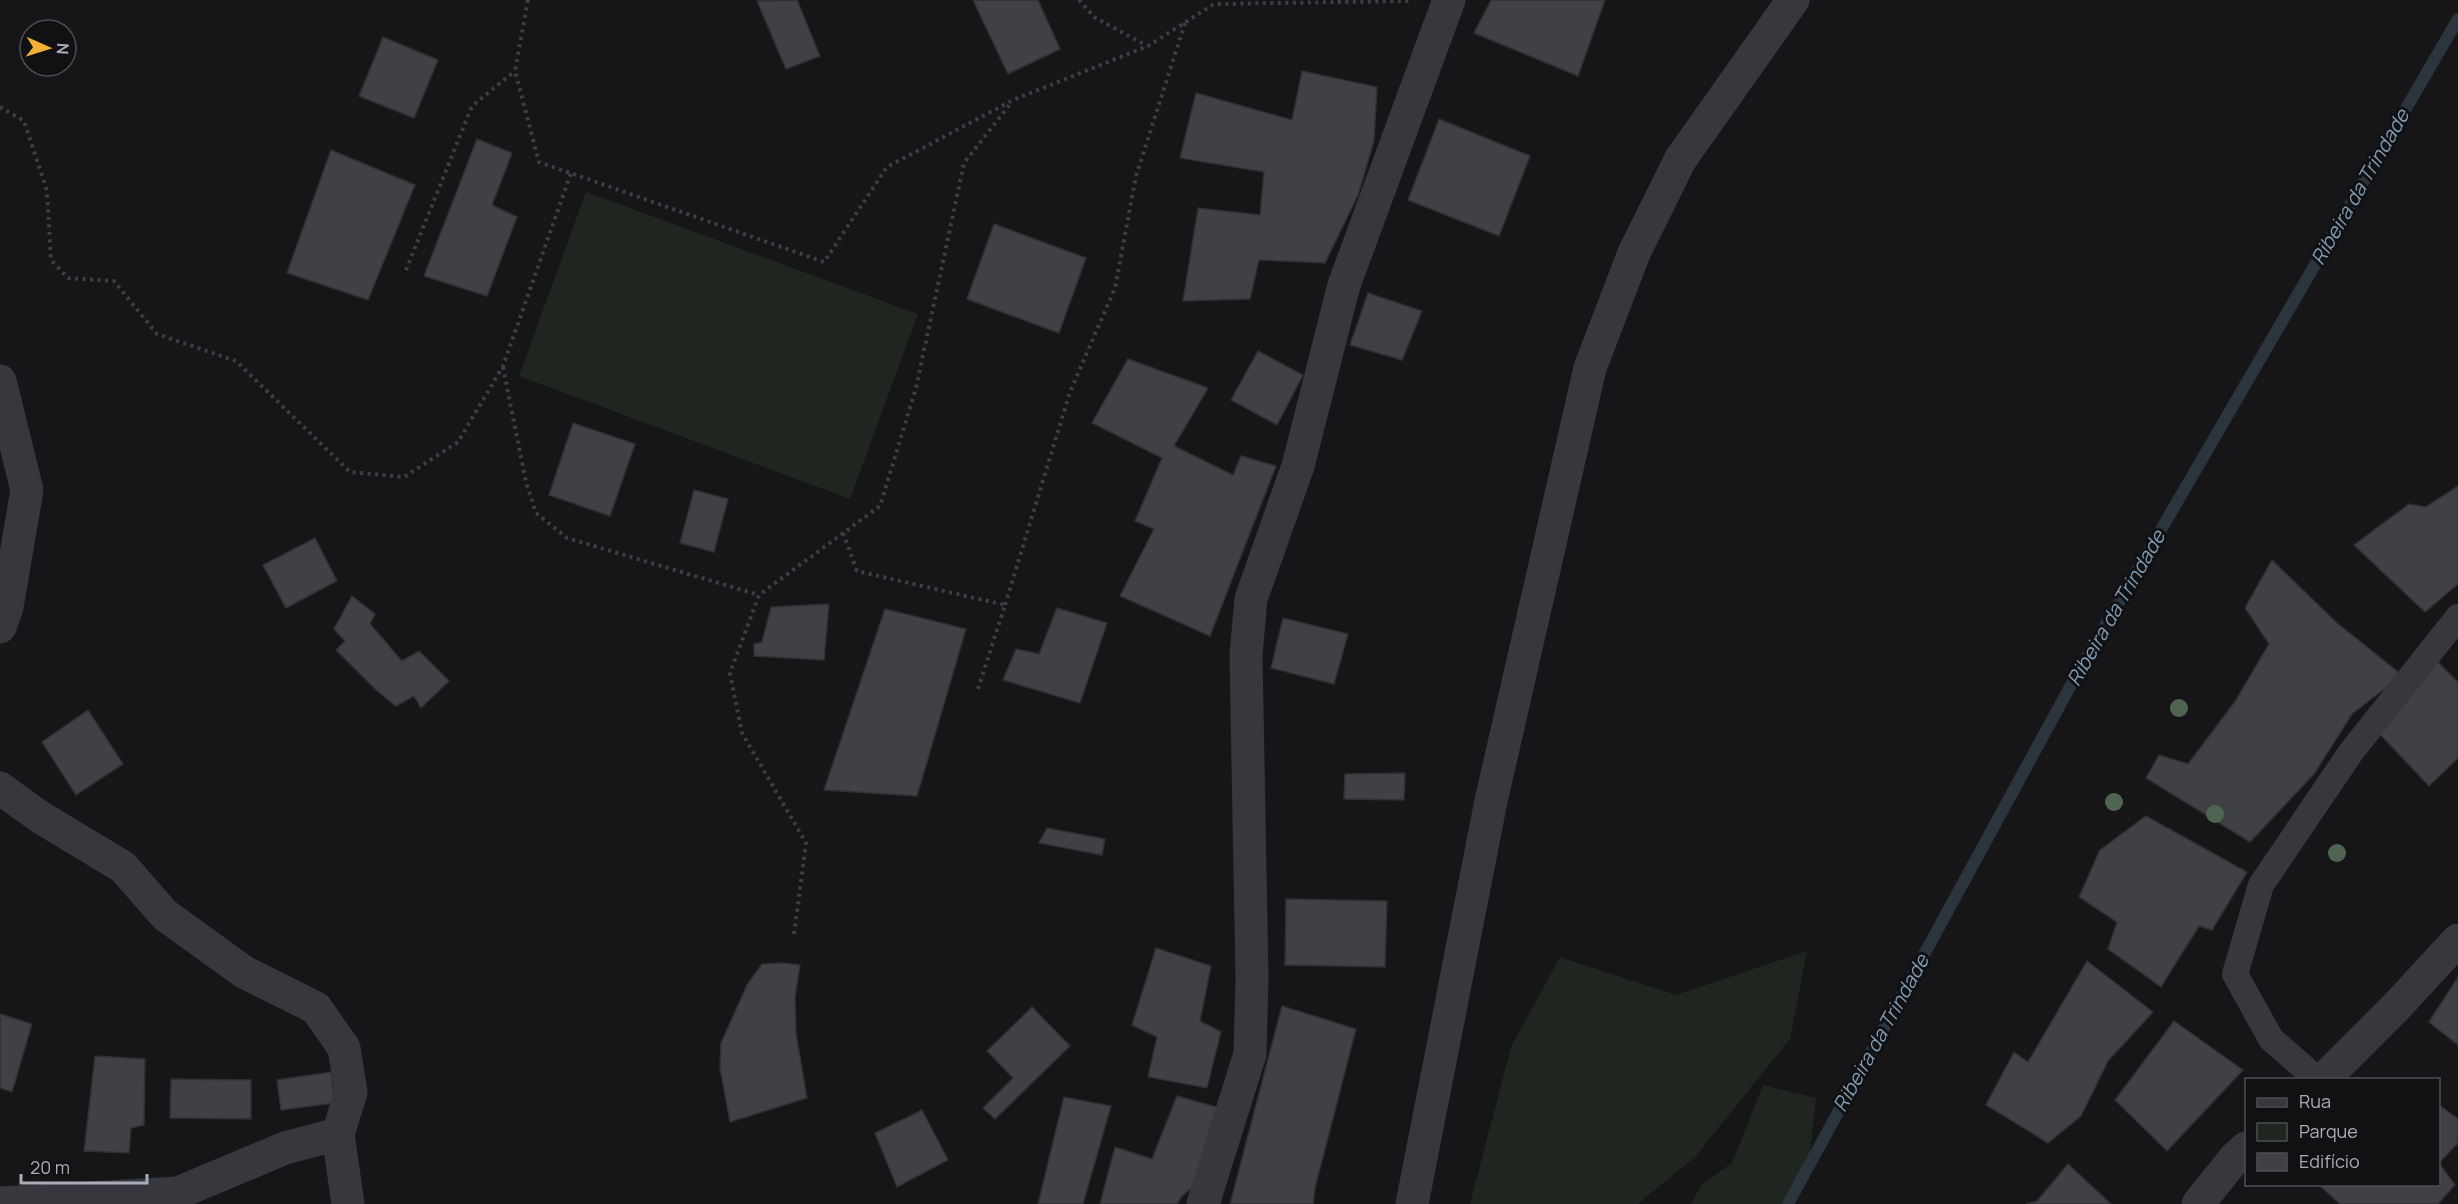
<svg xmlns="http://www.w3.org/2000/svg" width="2458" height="1204" font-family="Manrope,sans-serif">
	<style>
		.green { fill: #1e261f }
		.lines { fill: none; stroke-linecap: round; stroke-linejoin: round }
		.stream { stroke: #2c353c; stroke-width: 12 }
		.building { fill: #404145; stroke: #303034; stroke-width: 1.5 }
		.path { stroke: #3d3f44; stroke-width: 4; stroke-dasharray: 3 4.5; stroke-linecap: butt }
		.service { stroke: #37383d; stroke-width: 26 }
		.minor { stroke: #37383d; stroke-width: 33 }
		.tertiary { stroke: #37383d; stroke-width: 33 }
		.tree { fill: #506452 }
		.labels { text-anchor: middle; stroke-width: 6; stroke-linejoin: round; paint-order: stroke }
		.water-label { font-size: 20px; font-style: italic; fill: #7f9bb3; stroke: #111113 }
	</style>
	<rect width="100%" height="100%" fill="#161618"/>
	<!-- green -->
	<g class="green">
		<path d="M586 192 918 314 850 499 519 376Z"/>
		<path d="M1807 951 1790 1039 1695 1157 1638 1204H1470L1511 1047 1560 957 1676 995Z"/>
		<path d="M1763 1085 1816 1098 1808 1172 1785 1204H1691L1701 1185 1732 1163Z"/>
	</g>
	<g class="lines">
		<!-- stream -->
		<path class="stream" d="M1788 1204 2077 674 2458 19"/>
	</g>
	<!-- building -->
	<g class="building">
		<path d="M797 0 820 56 786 69 757 1Z"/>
		<path d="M973 0H1038L1060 49 1008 74Z"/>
		<path d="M1491 0H1605L1578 76 1474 33Z"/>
		<path d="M383 37 438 60 414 118 359 96Z"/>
		<path d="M1302 71 1377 87 1374 141 1358 195 1325 263 1259 260 1250 299 1183 301 1198 208 1260 215 1264 172 1180 158 1196 93 1292 120Z"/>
		<path d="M1439 119 1530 156 1499 236 1408 200Z"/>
		<path d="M477 139 512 153 492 205 517 217 487 296 424 276Z"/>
		<path d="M331 150 415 185 368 300 287 273Z"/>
		<path d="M994 224 1086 258 1059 333 967 299Z"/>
		<path d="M1368 293 1422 311 1402 360 1350 345Z"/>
		<path d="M1258 351 1303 375 1277 425 1231 400Z"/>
		<path d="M1128 359 1208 388 1174 446 1233 475 1241 456 1276 466 1210 636 1120 596 1154 529 1135 521 1162 458 1092 423Z"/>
		<path d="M573 423 635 444 610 516 549 495Z"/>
		<path d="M2458 486V584L2425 612 2354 545 2409 504 2426 507Z"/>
		<path d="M694 490 728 499 714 552 680 543Z"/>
		<path d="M315 538 337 581 286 608 263 565Z"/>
		<path d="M2272 560 2337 623 2402 675 2352 714 2314 774 2250 842 2146 778 2159 755 2188 764 2236 700 2269 644 2245 608Z"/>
		<path d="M352 596 375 614 370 624 402 661 419 651 449 681 421 708 414 696 396 706 376 690 336 650 345 641 334 629Z"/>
		<path d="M829 604 824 660 754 656V644L762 642 771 607Z"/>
		<path d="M1057 608 1107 623 1080 703 1003 680 1016 649 1039 654Z"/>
		<path d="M885 609 966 629 917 796 824 790Z"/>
		<path d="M1283 618 1348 634 1334 684 1271 668Z"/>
		<path d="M2436 660 2458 682V758L2429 786 2375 729Z"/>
		<path d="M88 710 123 764 76 795 42 742Z"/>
		<path d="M1405 773 1404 800 1344 799 1345 774Z"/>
		<path d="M2146 816 2247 872 2212 930 2199 926 2161 987 2108 949 2117 922 2079 897 2100 850Z"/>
		<path d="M1047 828 1105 839 1102 855 1039 843Z"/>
		<path d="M1286 899 1387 901 1385 967 1285 965Z"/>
		<path d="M1156 948 1211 966 1200 1021 1221 1032 1207 1088 1148 1077 1157 1037 1132 1025Z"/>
		<path d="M2087 961 2153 1012 2108 1061 2081 1116 2048 1143 1986 1105 2014 1052 2028 1062Z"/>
		<path d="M783 963 800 965 795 997 796 1033 807 1098 730 1122 720 1068 721 1043 747 985 762 964Z"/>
		<path d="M2458 977V1045L2429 1022Z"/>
		<path d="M1282 1006 1356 1029 1315 1188 1313 1204H1230Z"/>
		<path d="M1032 1007 1070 1046 995 1119 983 1108 1013 1078 987 1051Z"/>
		<path d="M0 1014 32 1024 12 1092 0 1088Z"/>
		<path d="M2174 1021 2243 1070 2167 1151 2115 1100Z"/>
		<path d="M95 1056 145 1059 144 1125 131 1128 129 1153 84 1151Z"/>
		<path d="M331 1072 335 1103 281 1110 277 1080Z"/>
		<path d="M171 1079 251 1080V1119L170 1118Z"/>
		<path d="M1177 1096 1220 1108 1195 1185 1182 1196 1177 1204H1100L1115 1147 1152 1159Z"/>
		<path d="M1064 1097 1111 1106 1083 1204H1038Z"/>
		<path d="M2438 1104 2458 1119V1143L2439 1163 2455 1185 2438 1204H2340L2318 1184H2438Z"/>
		<path d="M922 1110 948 1160 897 1187 875 1133Z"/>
		<path d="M2068 1164 2111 1204H2026L2037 1201Z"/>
	</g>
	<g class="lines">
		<!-- path -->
		<g class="path">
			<path d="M528 0 515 71 539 162 824 262 887 167 1013 100 1148 46 1214 4 1409 1"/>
			<path d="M1079 0 1094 17 1147 46"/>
			<path d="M0 107 24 121 47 191 51 260 68 278 114 281 157 334 236 361 350 472 404 477 458 442 503 366 571 173"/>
			<path d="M406 270 472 106 515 71"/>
			<path d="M503 367 526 482 536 513 567 538 759 595"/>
			<path d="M843 533 857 571 1005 605 977 692"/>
			<path d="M1005 605 1070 392 1115 288 1136 176 1185 23"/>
			<path d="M794 934 806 843 742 733 730 673 759 595 880 506 916 388 964 163 1011 103"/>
		</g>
		<!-- service -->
		<path class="service" d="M2318 1080 2271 1039 2235 974 2261 885 2351 752 2458 617"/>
		<!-- minor -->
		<g class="minor">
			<path d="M0 381 27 490 7 607 0 627"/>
			<path d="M0 788 40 817 123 867 165 915 244 972 316 1008 344 1048 351 1092 338 1134"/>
			<path d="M2323 1080 2397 1006 2458 940"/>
			<path d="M0 1203 178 1193 285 1148 338 1134 348 1204"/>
			<path d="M1203 1204 1250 1054 1252 979 1246 655 1251 599 1298 466 1344 285 1449 0"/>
			<path d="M2198 1204 2234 1159 2246 1148"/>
		</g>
		<!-- tertiary -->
		<path class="tertiary" d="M1412 1204 1491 801 1590 368 1634 253 1680 160 1793 0"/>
	</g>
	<!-- trees -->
	<g class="tree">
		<circle cx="2179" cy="708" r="9"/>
		<circle cx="2114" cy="802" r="9"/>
		<circle cx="2215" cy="814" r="9"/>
		<circle cx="2337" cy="853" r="9"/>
	</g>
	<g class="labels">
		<!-- water labels -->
		<g class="water-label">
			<text transform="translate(2360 187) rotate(-60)" y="7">Ribeira da Trindade</text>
			<text transform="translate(2116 608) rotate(-60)" y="7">Ribeira da Trindade</text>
			<text transform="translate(1881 1033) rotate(-61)" y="7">Ribeira da Trindade</text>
		</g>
	</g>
	<!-- legend -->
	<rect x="2245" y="1078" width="195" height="108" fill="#111113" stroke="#4d4f55" stroke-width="1.5"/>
	<rect x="2257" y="1098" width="30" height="9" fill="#37383d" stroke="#4d4f55" stroke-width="1.5"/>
	<text x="2299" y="1108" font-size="18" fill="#a8adb8">Rua</text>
	<rect x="2257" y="1123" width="30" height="18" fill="#1e261f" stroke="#4d4f55" stroke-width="1.5"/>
	<text x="2299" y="1138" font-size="18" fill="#a8adb8">Parque</text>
	<rect x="2257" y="1153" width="30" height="18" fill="#404145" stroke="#4d4f55" stroke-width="1.5"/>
	<text x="2299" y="1168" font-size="18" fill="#a8adb8">Edifício</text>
	<!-- north arrow -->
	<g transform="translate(48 48) rotate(93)"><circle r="28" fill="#111113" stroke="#4d4f55" stroke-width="1.5"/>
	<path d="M0-4.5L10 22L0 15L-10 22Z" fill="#f2b134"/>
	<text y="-9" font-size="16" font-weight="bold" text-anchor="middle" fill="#a8adb8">N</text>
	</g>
	<!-- scale -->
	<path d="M21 1174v9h126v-9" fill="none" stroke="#a8adb8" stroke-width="3"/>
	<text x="30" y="1174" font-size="18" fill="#a8adb8" stroke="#111113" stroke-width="4.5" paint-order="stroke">20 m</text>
</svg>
